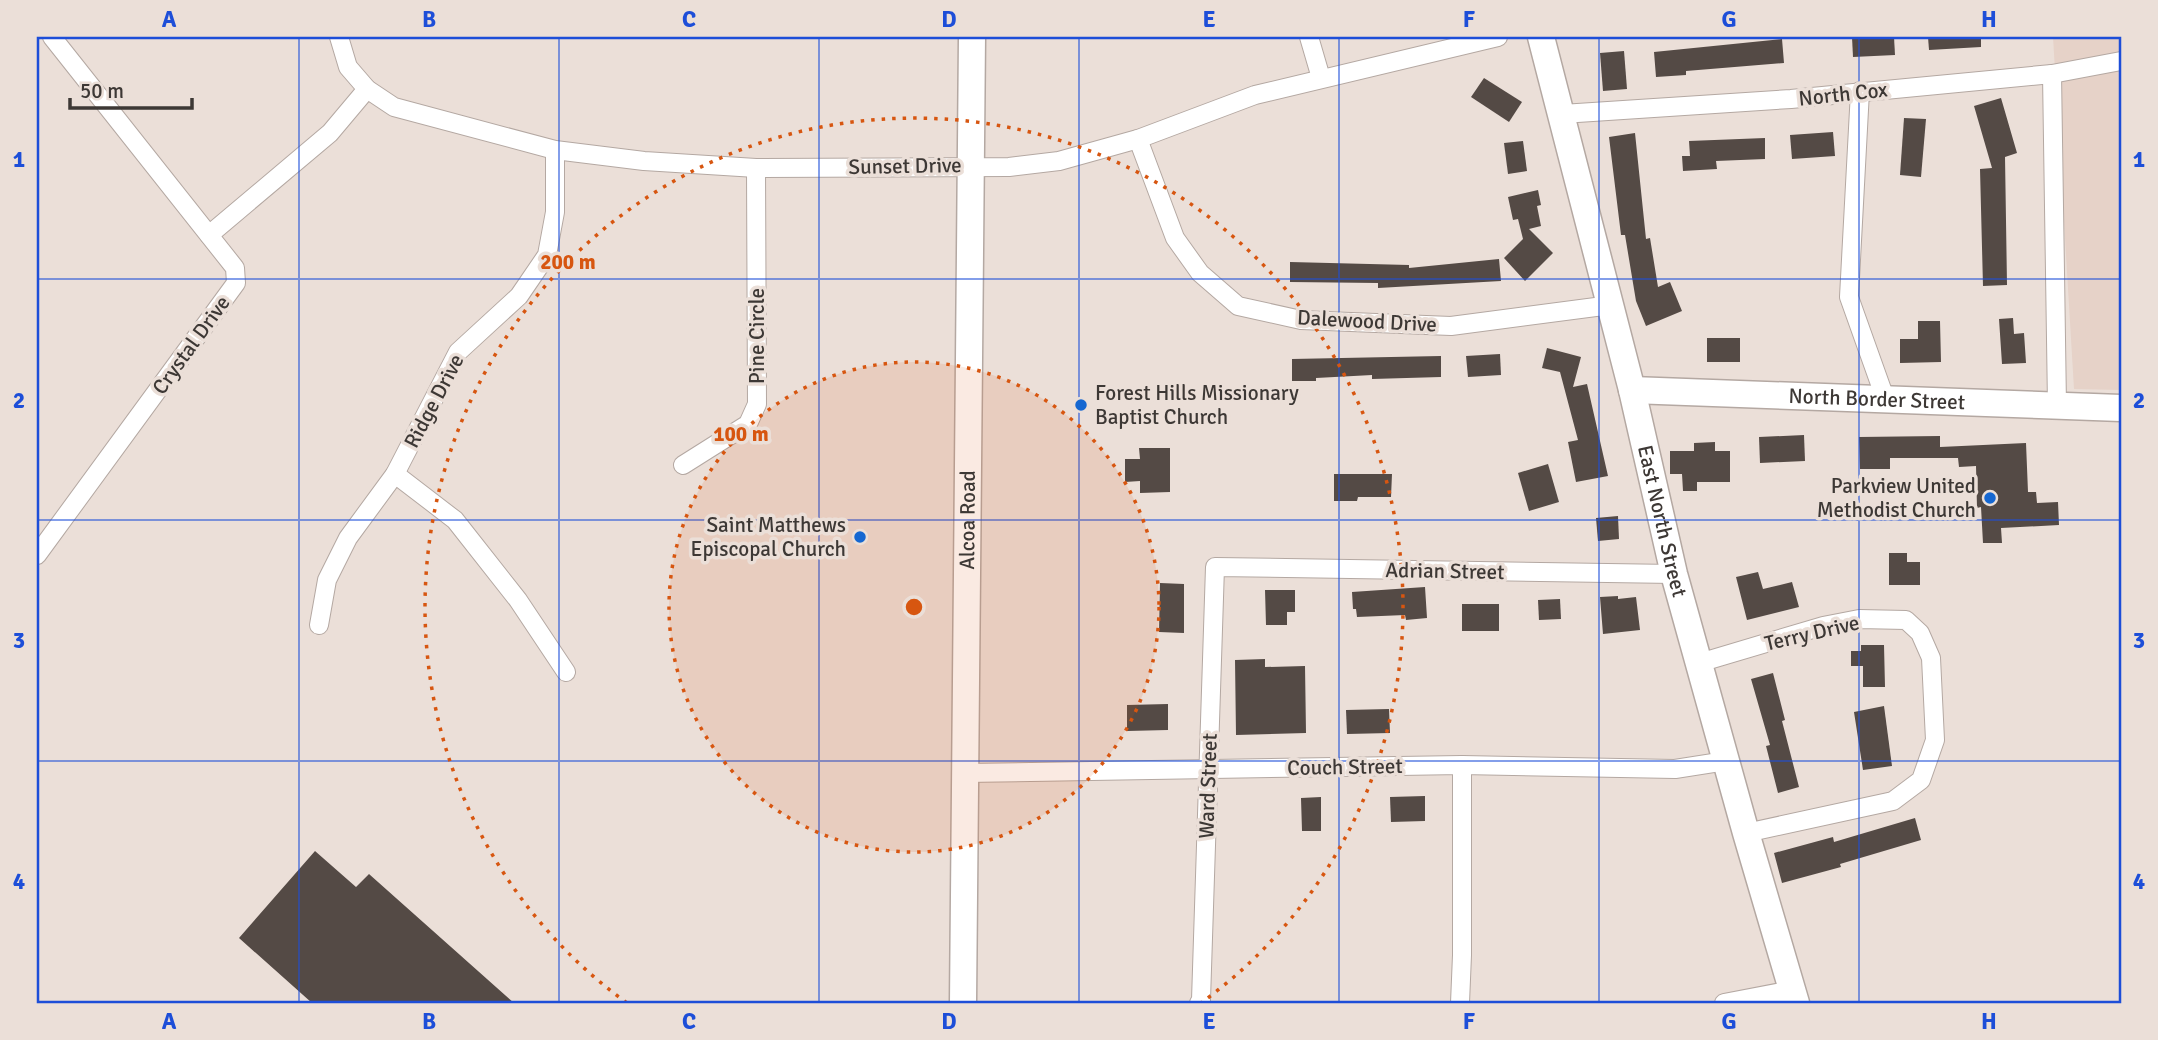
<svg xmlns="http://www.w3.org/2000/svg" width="2158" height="1040" font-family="Signika,sans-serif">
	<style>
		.built { fill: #e6d2c8 }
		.building { fill: #544a45 }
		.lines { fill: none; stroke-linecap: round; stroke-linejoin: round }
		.street-casing { stroke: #b4a8a2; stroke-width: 20 }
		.secondary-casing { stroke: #b4a8a2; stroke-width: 29 }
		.street { stroke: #fff; stroke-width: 18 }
		.secondary { stroke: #fff; stroke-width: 26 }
		.grid { fill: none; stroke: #1d4ed8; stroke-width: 2; stroke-opacity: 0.55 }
		.ring { fill: none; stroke: #d75610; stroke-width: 3.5; stroke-dasharray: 3.5 7 }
		.poi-dot { fill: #1567d1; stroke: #ebdfd8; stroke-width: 2.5 }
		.labels { text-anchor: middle; stroke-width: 7; stroke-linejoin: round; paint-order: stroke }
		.street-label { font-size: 21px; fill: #3d3835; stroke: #ebdfd8 }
		.poi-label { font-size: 21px; fill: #3d3835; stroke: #ebdfd8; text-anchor: end }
		.centre { fill: #d75610; stroke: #ebdfd8; stroke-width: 3.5 }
		.ring-label { font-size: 21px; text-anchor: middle; font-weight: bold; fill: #d75610; stroke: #ebdfd8; stroke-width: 7; stroke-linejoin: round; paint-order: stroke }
		.neatline { fill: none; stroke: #1d4ed8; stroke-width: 2.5 }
		.grid-label { font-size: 23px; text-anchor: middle; font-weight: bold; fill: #1d4ed8 }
	</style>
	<rect width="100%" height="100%" fill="#ebdfd8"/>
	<!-- built -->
	<path class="built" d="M2053 37H2121V390L2074 389Z"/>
	<!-- building -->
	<g class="building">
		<path d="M1852 37H1894L1895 55 1853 57Z"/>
		<path d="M1928 37H1981V47L1929 50Z"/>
		<path d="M1782 39 1784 63 1686 71V75L1656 77 1654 52Z"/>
		<path d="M1624 51 1627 89 1603 91 1600 53Z"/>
		<path d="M1484 78 1522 102 1509 122 1471 97Z"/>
		<path d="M2001 98 2017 153 2005 157 2007 285 1983 286 1980 169 1992 168 1974 106Z"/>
		<path d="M1904 118 1926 119 1921 177 1900 175Z"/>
		<path d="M1833 132 1835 156 1792 159 1790 135Z"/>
		<path d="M1635 133 1646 239 1650 238 1658 287 1670 282 1682 311 1646 326 1636 301 1625 235H1621L1609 137Z"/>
		<path d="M1765 138V159L1716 161 1717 169 1683 171 1682 156H1690L1689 141Z"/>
		<path d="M1523 141 1527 171 1508 174 1504 143Z"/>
		<path d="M1538 190 1541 205 1537 206 1541 226 1529 229 1553 253 1525 281 1504 258 1523 239 1518 219 1513 220 1508 197Z"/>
		<path d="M1499 259 1501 281 1378 288V283L1290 282V262L1409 265V268Z"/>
		<path d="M2013 318 2014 334 2024 333 2026 363 2002 364 1999 319Z"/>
		<path d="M1918 321H1940L1941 362 1900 363V339H1918Z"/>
		<rect x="1707" y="338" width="33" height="24"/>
		<path d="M1547 348 1581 357 1573 387 1587 384 1608 476 1576 482 1568 442 1578 440 1560 372 1542 368Z"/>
		<path d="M1500 354 1501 375 1468 377 1466 356Z"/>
		<path d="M1441 356V377L1372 379V375L1316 378V381H1292V359Z"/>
		<path d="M1804 435 1805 461 1760 463 1759 437Z"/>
		<path d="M1940 436V447L2026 443 2028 492H2036L2037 503 2058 502 2059 525 2001 528 2002 543H1983L1981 507 1977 508 1976 466 1959 467 1958 458H1890V469H1860L1859 437Z"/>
		<path d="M1715 442V451H1730V482H1697V491H1683L1682 474H1670V451H1694V443Z"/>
		<path d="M1139 448H1170V492L1140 493V481L1125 482V459H1140Z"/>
		<path d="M1548 464 1559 502 1529 511 1518 473Z"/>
		<path d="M1334 474H1392L1391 497H1358L1357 501H1334Z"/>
		<path d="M1618 516 1619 539 1598 541 1596 518Z"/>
		<path d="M1889 553H1907V562H1920V585H1889Z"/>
		<path d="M1758 572 1763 589 1792 582 1799 607 1747 620 1736 577Z"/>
		<path d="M1160 583 1184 584V633L1159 632Z"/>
		<path d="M1425 587 1427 618 1406 620 1405 615 1357 617 1356 609H1353L1352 592Z"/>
		<path d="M1265 590H1295V612H1287V625H1266Z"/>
		<path d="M1618 596V599L1636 597 1640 630 1603 634 1600 597Z"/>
		<path d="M1560 599 1561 619 1539 620 1538 600Z"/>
		<rect x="1462" y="604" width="37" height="27"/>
		<path d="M1861 645H1884L1885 687H1863V666H1851V651H1861Z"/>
		<path d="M1265 659V667L1305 666 1306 733 1236 735 1235 660Z"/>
		<path d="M1773 673 1785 720 1782 721 1799 787 1778 793 1766 746 1770 745 1751 679Z"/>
		<path d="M1168 704V730L1127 731V705Z"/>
		<path d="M1884 706 1892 766 1863 770 1854 712Z"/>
		<path d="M1389 709 1390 733 1347 734 1346 710Z"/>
		<path d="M1425 796V821L1391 822 1390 797Z"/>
		<path d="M1321 797V831H1302L1301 798Z"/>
		<path d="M1915 818 1921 840 1840 864 1841 867 1782 883 1774 853 1833 837 1834 842Z"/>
		<path d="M315 851 356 887 369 874 514 1003H312L239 938Z"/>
	</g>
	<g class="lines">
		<defs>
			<g id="street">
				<path d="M339 37 348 67 367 89 394 107 555 150 644 161 756 168 1009 167 1059 161 1138 139 1255 95 1498 37"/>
				<path d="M1309 37 1321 78"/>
				<path d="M2052 74 2057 405"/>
				<path d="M1860 91 1849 297 1885 398"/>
				<path d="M1562 114 1791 99 2052 74 2121 61"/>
				<path d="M1138 139 1175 238 1200 273 1238 306 1301 320 1451 326 1611 305"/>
				<path d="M209 235 330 133 367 89"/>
				<path d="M683 465 748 424 757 404 756 168"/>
				<path d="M395 474 455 520 518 600 566 672"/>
				<path d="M37 555 236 283 235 268 52 37"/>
				<path d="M319 625 327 580 348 538 395 474 458 352 519 296 547 255 555 212V150"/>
				<path d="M1699 663 1823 626 1859 619 1906 620 1920 633 1931 658 1935 740 1921 780 1893 801 1746 833"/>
				<path d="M964 773 1462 765 1675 769 1726 761"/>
				<path d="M1199 1003 1201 1000 1215 567 1674 574"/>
				<path d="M1460 1003 1462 955V765"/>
				<path d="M1724 1003 1792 990"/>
			</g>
			<g id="secondary">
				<path id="s1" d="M1541 37 1632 390 1674 574 1746 833 1796 1003"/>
				<path id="s2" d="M1632 390 2121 408"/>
				<path id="s3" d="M963 1003 972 37"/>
			</g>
		</defs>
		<!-- street casing -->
		<use href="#street" class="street-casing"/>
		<!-- secondary casing -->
		<use href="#secondary" class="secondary-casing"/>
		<!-- street -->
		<use href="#street" class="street"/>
		<!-- secondary -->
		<use href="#secondary" class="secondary"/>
	</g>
	<!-- grid -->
	<path class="grid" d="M299 37V1003M559 37V1003M819 37V1003M1079 37V1003M1339 37V1003M1599 37V1003M1859 37V1003M37 279H2121M37 520H2121M37 761H2121"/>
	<!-- distance rings -->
	<circle cx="914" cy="607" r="245" fill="#d75610" fill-opacity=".12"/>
	<g class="ring">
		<circle cx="914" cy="607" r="245"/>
		<path d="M627 1003A489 489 0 1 1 1201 1003"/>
	</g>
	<!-- markers -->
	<g class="poi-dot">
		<circle cx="1081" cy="405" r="7"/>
		<circle cx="1990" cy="498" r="7"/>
		<circle cx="860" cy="537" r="7"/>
	</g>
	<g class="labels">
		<!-- street labels -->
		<g class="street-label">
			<text transform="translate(1843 94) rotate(-6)" y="7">North Cox</text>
			<text transform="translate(905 166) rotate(-1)" y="7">Sunset Drive</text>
			<text transform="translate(1367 321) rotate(3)" y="7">Dalewood Drive</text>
			<text transform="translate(757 336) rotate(-90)" y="7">Pine Circle</text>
			<text transform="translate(191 345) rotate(-54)" y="7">Crystal Drive</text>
			<text dy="7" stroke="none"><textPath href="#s2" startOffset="245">North Border Street</textPath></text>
			<text transform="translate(434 401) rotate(-62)" y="7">Ridge Drive</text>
			<text dy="7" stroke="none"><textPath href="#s3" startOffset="483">Alcoa Road</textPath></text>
			<text dy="7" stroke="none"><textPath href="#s1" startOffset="499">East North Street</textPath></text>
			<text transform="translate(1445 571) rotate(1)" y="7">Adrian Street</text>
			<text transform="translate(1812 633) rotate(-13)" y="7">Terry Drive</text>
			<text transform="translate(1345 767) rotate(-1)" y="7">Couch Street</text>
			<text transform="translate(1208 786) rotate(-88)" y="7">Ward Street</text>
		</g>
		<!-- poi labels -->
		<g class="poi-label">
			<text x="1095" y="400" text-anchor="start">Forest Hills Missionary<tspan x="1095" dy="24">Baptist Church</tspan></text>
			<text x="1976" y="493">Parkview United<tspan x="1976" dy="24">Methodist Church</tspan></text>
			<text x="846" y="532">Saint Matthews<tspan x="846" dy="24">Episcopal Church</tspan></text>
		</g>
	</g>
	<circle cx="914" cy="607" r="10" class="centre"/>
	<g class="ring-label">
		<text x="568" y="269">200 m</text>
		<text x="741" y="441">100 m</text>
	</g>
	<!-- border -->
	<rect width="2158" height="1040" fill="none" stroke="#ebdfd8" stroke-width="77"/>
	<!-- scale -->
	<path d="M70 98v10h122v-10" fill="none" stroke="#3d3835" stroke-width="3.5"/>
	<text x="80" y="98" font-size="21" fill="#3d3835" stroke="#ebdfd8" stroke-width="5" paint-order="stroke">50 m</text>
	<rect x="38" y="38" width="2082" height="964" class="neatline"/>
	<g class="grid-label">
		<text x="169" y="27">A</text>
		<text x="429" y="27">B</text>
		<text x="689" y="27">C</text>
		<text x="949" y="27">D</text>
		<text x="1209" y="27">E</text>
		<text x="1469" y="27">F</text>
		<text x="1729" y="27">G</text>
		<text x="1989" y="27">H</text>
		<text x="19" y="167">1</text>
		<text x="2139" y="167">1</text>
		<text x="19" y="408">2</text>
		<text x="2139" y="408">2</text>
		<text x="19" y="648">3</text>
		<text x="2139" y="648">3</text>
		<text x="19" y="889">4</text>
		<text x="2139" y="889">4</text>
		<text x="169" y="1029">A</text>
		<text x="429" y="1029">B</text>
		<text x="689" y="1029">C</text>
		<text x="949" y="1029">D</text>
		<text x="1209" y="1029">E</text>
		<text x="1469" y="1029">F</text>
		<text x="1729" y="1029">G</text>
		<text x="1989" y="1029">H</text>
	</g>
</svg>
